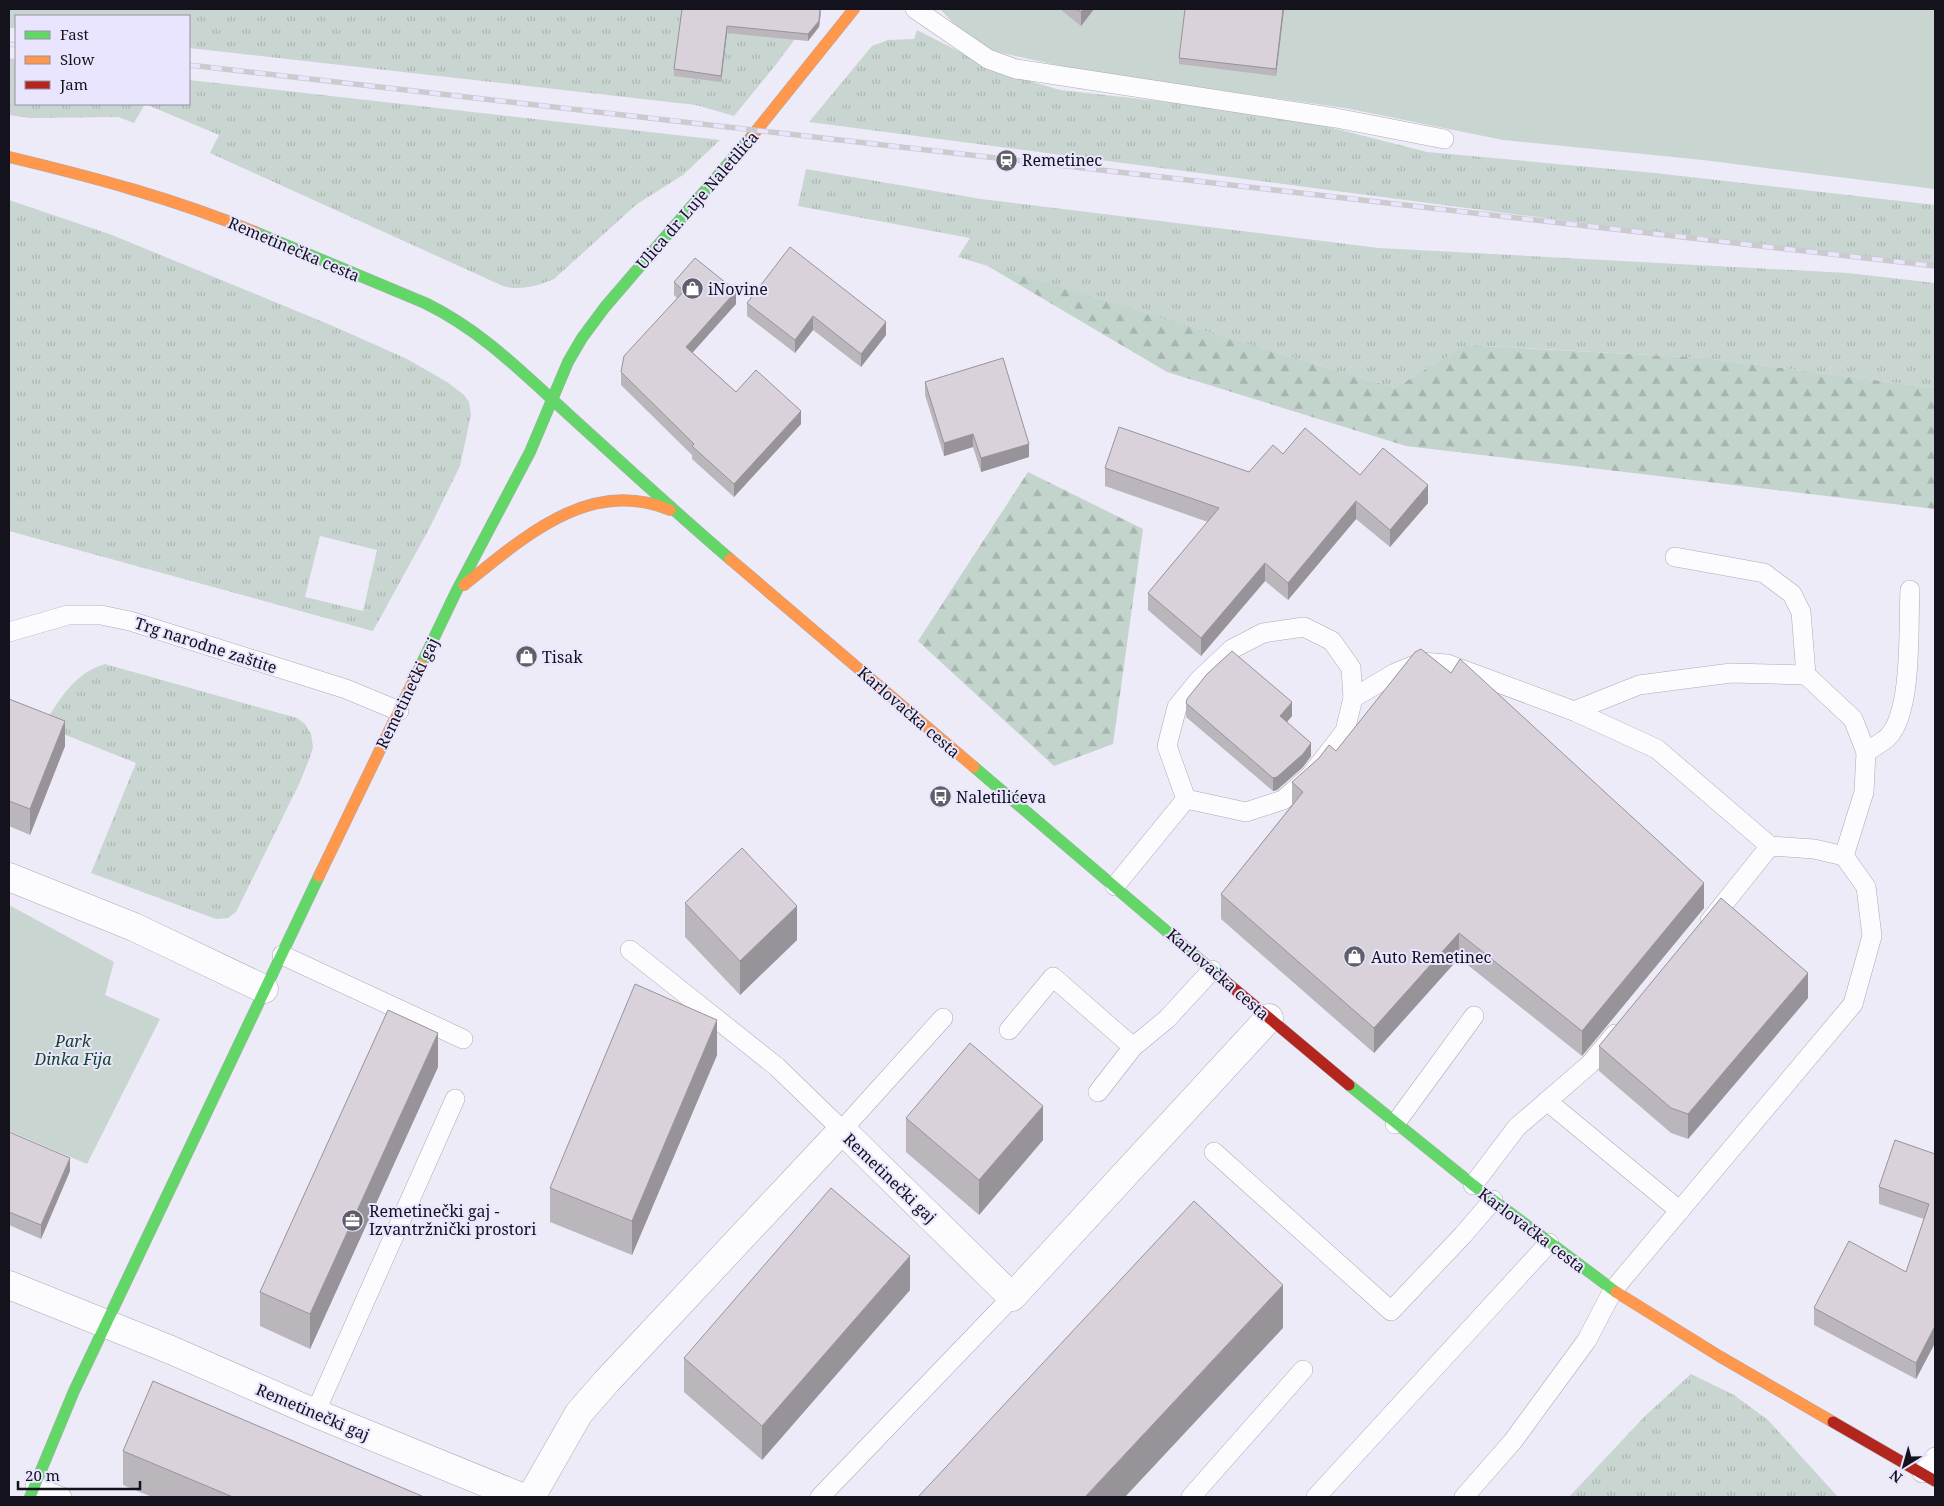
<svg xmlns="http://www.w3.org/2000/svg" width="1944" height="1506" font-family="'Noto Serif',serif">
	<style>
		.grass { fill: url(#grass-tufts); fill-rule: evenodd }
		.forest { fill: url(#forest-firs) }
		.green { fill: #c9d5d0 }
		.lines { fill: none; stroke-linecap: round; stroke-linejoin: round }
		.lane-casing { stroke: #acaab5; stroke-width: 20 }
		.street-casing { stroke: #acaab5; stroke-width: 29 }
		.fast-casing { stroke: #acaab5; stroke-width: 12 }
		.slow-casing { stroke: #acaab5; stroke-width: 12 }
		.jam-casing { stroke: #acaab5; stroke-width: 12 }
		.lane { stroke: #fcfcfe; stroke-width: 19 }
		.street { stroke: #fcfcfe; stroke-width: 28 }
		.fast { stroke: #63d668; stroke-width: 11 }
		.slow { stroke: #ff974d; stroke-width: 11 }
		.jam { stroke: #b3261e; stroke-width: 11 }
		.rail-casing { stroke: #cbcace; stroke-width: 5.5 }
		.rail { stroke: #e9e5fe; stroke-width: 4; stroke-dasharray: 11; stroke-linecap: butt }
		.wall { fill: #bbb5bc }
		.shaded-wall { fill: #989399 }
		.building { fill: #d9d2db; stroke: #989399 }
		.labels { text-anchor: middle; stroke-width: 4; stroke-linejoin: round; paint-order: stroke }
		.poi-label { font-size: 16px; fill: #14121c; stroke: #e9e5fe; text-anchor: start }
		.street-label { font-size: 16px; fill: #14121c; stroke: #e9e5fe }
		.park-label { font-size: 16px; font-style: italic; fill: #114624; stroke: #e9e5fe }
	</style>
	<defs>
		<pattern id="grass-tufts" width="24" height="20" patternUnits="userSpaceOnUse" patternTransform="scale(1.25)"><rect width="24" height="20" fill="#c9d5d0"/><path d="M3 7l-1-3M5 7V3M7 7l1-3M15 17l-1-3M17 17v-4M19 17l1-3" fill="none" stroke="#acb6b2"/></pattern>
		<pattern id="forest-firs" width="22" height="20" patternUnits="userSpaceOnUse" patternTransform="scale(1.25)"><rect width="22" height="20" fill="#c3d4cc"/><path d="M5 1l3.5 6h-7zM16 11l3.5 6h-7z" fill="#a7b5af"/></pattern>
	</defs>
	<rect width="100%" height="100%" fill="#edebf8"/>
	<!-- grass -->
	<g class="grass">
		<path d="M9 9H817L778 62 734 116 696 105 189 48V16H16V28H9Z"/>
		<path d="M917 30 999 72 1060 90 1282 115 1427 152 1655 173 1935 205V266L1705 239 809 122 872 46 888 40 914 39Z"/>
		<path d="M9 58 16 59V104H189V80L720 140 683 175 637 204 554 279C537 286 521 291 503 286L210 153 219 135 145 104 134 123 118 117 30 118 9 115Z"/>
		<path d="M806 169 981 199 1379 248 1848 273 1935 283V388L1705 358 1467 345 1395 388 958 257 970 238 798 206Z"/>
		<path d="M9 200 112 235 333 326 407 359 447 382 464 395 469 402 471 415 460 466 429 529 373 631 9 531ZM320 536 377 550 363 611 305 597Z"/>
		<path d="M105 664 297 718 305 724 311 734 313 747 310 757 300 782 236 912 228 918 216 919 91 873 136 763 43 726C59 700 74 673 105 664Z"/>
		<path d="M1691 1374 1734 1395 1768 1420 1838 1497H1569L1645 1416Z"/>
	</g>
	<!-- forest -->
	<g class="forest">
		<path d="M986 265 1395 388 1466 345 1705 358 1935 388V509L1406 446 1167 372Z"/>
		<path d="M1028 472 1143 529 1113 744 1054 766 918 641Z"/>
	</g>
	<!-- green -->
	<g class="green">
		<path d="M940 9H1933L1935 10V189L1703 160 1503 140 1345 108 1083 71 993 51 957 27Z"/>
		<path d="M9 905 114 962 105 995 160 1019 87 1164 9 1131Z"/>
	</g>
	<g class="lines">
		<defs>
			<g id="lane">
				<path d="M915 9 988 59 1016 69 1336 118 1444 139"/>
				<path d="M1675 557 1764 573 1792 594 1801 612 1806 675 1853 719 1866 752 1864 792 1844 856"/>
				<path d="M1304 627 1332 641 1351 668 1353 698 1345 731 1311 775 1283 800 1246 812 1186 799 1167 746 1177 707 1199 680 1232 649 1263 633Z"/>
				<path d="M9 632 68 615H101L130 621 346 689 399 711"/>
				<path d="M1353 698 1395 673 1422 662 1447 664 1574 711 1657 749 1770 846"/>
				<path d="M1574 711 1639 685 1731 673 1806 675"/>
				<path d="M1866 752C1873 747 1882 743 1888 737 1913 712 1908 625 1910 590"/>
				<path d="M1115 886 1186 799"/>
				<path d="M630 950 777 1067 842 1130 943 1018"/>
				<path d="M282 955 463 1039"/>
				<path d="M1009 1030 1053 977 1133 1047 1167 1019 1212 970"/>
				<path d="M1098 1092 1133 1047"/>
				<path d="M1547 1101 1680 1211"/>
				<path d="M1395 1124 1474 1016"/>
				<path d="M1214 1152 1391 1311 1463 1235 1493 1200"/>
				<path d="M1473 1185 1517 1127 1590 1064 1615 1034"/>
				<path d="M315 1413 455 1099"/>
				<path d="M1922 1473 1935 1457"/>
				<path d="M35 1486 62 1497"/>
				<path d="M820 1497 1012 1297"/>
				<path d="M1191 1497 1303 1370"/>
				<path d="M1316 1497 1549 1243"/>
				<path d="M1464 1497 1513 1441 1587 1340 1613 1290 1853 1004 1872 936 1866 887 1844 856 1814 849 1770 846 1710 921"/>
			</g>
			<g id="street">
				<path d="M9 877 134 927 264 989"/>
				<path d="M9 1285 171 1350 315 1413 521 1497"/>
				<path d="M531 1497 579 1413 607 1381 842 1130 1012 1297 1269 1018"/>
			</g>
			<g id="fast">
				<path d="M255 232 425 303C481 330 523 373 568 414 622 463 675 512 730 559"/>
				<path d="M421 665 456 592 530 452 568 362 582 338 605 307 752 136"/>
				<path d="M974 767 1225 981"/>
				<path d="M1349 1085 1473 1185 1616 1292"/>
				<path d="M30 1497 74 1391 319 876"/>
			</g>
			<g id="slow">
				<path d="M752 136 854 9"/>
				<path d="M9 157C93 177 175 199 255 232"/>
				<path d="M730 559 974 767"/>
				<path d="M464 585C523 538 590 476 670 510"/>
				<path d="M319 876 421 665"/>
				<path d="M1616 1292 1719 1356 1833 1422"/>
			</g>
			<g id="jam">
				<path d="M1225 981 1349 1085"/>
				<path d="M1833 1422 1935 1481"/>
			</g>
		</defs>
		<!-- lane casing -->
		<use href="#lane" class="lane-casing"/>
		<!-- street casing -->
		<use href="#street" class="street-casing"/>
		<!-- fast casing -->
		<use href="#fast" class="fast-casing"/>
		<!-- slow casing -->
		<use href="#slow" class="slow-casing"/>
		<!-- jam casing -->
		<use href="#jam" class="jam-casing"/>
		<!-- lane -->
		<use href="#lane" class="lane"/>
		<!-- street -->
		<use href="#street" class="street"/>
		<!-- fast -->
		<use href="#fast" class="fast"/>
		<!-- slow -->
		<use href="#slow" class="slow"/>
		<!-- jam -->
		<use href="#jam" class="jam"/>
		<defs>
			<g id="rail">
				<path d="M9 44 16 45"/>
				<path d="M189 65 1935 266"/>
			</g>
		</defs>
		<!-- rail casing -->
		<use href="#rail" class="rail-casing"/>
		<!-- rail -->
		<use href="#rail" class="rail"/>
	</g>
	<!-- wall -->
	<g class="wall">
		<path d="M682 9 821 14 819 27 808 41 727 33 721 82 674 76V69Z"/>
		<path d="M1060 9H1094L1081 26Z"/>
		<path d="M1284 9 1276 76 1179 64V58Z"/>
		<path d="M674 282 736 304 692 352 736 392 801 424 734 497 692 459V455L621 385V372L677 298 674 295Z"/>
		<path d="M747 303 886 322V335L861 367 813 330 795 353 747 316Z"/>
		<path d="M925 382 1029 457 981 472 973 447 944 456 925 395Z"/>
		<path d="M1283 454 1428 503 1390 547 1356 519 1288 600 1265 581 1201 656 1148 610V593L1208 522 1105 486V468L1249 472Z"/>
		<path d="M9 699 65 746 30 835 9 826Z"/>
		<path d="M1186 703 1292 716 1287 722 1311 756 1303 767 1277 790 1273 791 1186 717Z"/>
		<path d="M1336 751 1704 908 1582 1056 1459 958 1374 1053 1221 919V894L1292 805V782Z"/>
		<path d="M685 903 797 940 740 995 685 937Z"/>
		<path d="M1808 998 1688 1139 1671 1133 1599 1071V1046Z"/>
		<path d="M717 1055 632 1255 550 1222V1188Z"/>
		<path d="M438 1067 310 1349 260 1326V1292Z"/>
		<path d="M906 1118 1043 1140 979 1215 906 1152Z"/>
		<path d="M9 1132 70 1171 41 1239 9 1225Z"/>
		<path d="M1935 1154V1343L1916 1379 1814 1325V1308L1906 1272 1924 1219 1879 1204V1187Z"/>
		<path d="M910 1290 762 1460 684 1392V1358Z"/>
		<path d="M123 1451 424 1497H152L123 1485Z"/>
	</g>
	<!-- shaded-wall -->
	<g class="shaded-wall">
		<path d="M821 9 819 27 808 41V34Z"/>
		<path d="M1083 9H1094L1081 26V12Z"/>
		<path d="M1283 9H1284L1276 76V69Z"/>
		<path d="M727 26V33L721 82V76Z"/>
		<path d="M736 291V304L686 360V347Z"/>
		<path d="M813 316V330L795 353V340Z"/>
		<path d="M886 322V335L861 367V354Z"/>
		<path d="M801 411V424L734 497V484Z"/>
		<path d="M973 434V447L944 456V443Z"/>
		<path d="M1029 444V457L981 472V458Z"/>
		<path d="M1428 485V503L1390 547V530Z"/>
		<path d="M1356 501V519L1288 600V583Z"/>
		<path d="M1265 563V581L1201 656V638Z"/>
		<path d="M1292 702V716L1280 730V716Z"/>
		<path d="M65 721V746L30 835V809Z"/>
		<path d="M1311 743V756L1303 767 1277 790 1273 791V778Z"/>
		<path d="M1704 883V908L1582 1056V1031Z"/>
		<path d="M797 906V940L740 995V961Z"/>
		<path d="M1459 933V958L1374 1053V1028Z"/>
		<path d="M1808 973V998L1688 1139V1114Z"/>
		<path d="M717 1020V1055L632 1255V1221Z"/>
		<path d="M438 1033V1067L310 1349V1314Z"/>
		<path d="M1043 1106V1140L979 1215V1180Z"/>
		<path d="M70 1158V1171L41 1239V1225Z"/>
		<path d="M910 1256V1290L762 1460V1426Z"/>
		<path d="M1283 1285V1328L1125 1497H1085Z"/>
		<path d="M1935 1326V1343L1916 1379V1363Z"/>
	</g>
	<!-- building -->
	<g class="building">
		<path d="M682 9H820L819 21 808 34 727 26 721 76 674 69Z"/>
		<path d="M1076 9H1083L1081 12Z"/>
		<path d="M1185 9H1283L1276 69 1179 58Z"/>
		<path d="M790 247 886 322 861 354 813 316 795 340 747 303Z"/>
		<path d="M695 258 736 291 686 347 736 392 756 370 801 411 734 484 692 446 694 444 621 372 624 356 684 291 674 282Z"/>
		<path d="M1003 358 1029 444 981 458 973 434 944 443 925 382Z"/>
		<path d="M1119 427 1249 472 1273 445 1283 454 1305 428 1360 475 1383 448 1428 485 1390 530 1356 501 1288 583 1265 563 1201 638 1148 593 1219 508 1105 468Z"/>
		<path d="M1421 649 1451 673 1460 659 1704 883 1582 1031 1459 933 1374 1028 1221 894 1303 792 1292 782 1319 758 1329 745 1336 751 1415 652Z"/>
		<path d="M1232 651 1292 702 1280 716 1311 743 1303 754 1277 777 1273 778 1186 703 1187 699 1207 674Z"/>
		<path d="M9 699 65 721 30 809 9 801Z"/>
		<path d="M742 848 797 906 740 961 685 903Z"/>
		<path d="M1721 898 1808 973 1688 1114 1671 1108 1599 1046Z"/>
		<path d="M635 984 717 1020 632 1221 550 1188Z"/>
		<path d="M388 1010 438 1033 310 1314 260 1292Z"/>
		<path d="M970 1043 1043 1106 979 1180 906 1118Z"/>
		<path d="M9 1132 70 1158 41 1225 9 1212Z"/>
		<path d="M1895 1140 1935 1154V1326L1916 1363 1814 1308 1849 1241 1906 1272 1929 1204 1879 1187Z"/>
		<path d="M831 1188 910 1256 762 1426 684 1358Z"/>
		<path d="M1194 1201 1283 1285 1085 1497H918Z"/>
		<path d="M153 1381 424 1497H233L123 1451Z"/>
	</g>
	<!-- icons -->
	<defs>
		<symbol id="station-disc" viewBox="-11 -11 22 22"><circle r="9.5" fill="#605e69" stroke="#e9e5fe"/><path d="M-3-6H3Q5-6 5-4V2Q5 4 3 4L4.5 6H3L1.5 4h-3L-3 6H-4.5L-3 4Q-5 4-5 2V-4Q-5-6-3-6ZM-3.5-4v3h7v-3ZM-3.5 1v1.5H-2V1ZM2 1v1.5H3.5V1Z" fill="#fff"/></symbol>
		<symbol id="shop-disc" viewBox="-11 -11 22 22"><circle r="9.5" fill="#605e69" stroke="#e9e5fe"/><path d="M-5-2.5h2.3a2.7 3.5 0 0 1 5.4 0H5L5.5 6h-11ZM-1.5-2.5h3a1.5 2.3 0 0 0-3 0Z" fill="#fff"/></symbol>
		<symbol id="bus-disc" viewBox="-11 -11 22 22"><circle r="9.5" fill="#605e69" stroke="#e9e5fe"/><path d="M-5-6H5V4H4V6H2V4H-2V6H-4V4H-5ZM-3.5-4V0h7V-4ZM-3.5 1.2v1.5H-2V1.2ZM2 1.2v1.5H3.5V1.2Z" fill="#fff"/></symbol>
		<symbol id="office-disc" viewBox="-11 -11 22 22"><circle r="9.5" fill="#605e69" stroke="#e9e5fe"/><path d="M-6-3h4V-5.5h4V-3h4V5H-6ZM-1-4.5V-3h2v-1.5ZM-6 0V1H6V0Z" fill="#fff"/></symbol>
	</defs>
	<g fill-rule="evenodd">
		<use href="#station-disc" x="994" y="148" width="25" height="25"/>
		<use href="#shop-disc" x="680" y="276" width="25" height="25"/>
		<use href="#shop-disc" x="514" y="644" width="25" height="25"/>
		<use href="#bus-disc" x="928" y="784" width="25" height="25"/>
		<use href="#shop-disc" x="1342" y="944" width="25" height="25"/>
		<use href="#office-disc" x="340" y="1208" width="25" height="25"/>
	</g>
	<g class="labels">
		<!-- poi labels -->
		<g class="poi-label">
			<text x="1022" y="166">Remetinec</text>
			<text x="708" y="295">iNovine</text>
			<text x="542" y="663">Tisak</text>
			<text x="956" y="803">Naletilićeva</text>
			<text x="1371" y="963">Auto Remetinec</text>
			<text x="369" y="1217">Remetinečki gaj -<tspan x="369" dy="18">Izvantržnički prostori</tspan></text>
		</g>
		<!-- street labels -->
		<g class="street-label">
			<text transform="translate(697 200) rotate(-49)" y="6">Ulica dr. Luje Naletilića</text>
			<text transform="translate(294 249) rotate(23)" y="6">Remetinečka cesta</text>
			<text transform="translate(206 645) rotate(18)" y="6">Trg narodne zaštite</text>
			<text transform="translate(407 693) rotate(-64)" y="6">Remetinečki gaj</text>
			<text transform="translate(909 712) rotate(41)" y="6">Karlovačka cesta</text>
			<text transform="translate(1218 974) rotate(41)" y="6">Karlovačka cesta</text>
			<text transform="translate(890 1178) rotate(44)" y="6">Remetinečki gaj</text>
			<text transform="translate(1532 1230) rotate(37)" y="6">Karlovačka cesta</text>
			<text transform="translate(313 1412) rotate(23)" y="6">Remetinečki gaj</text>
		</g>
		<!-- park labels -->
		<g class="park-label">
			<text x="73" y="1047">Park<tspan x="73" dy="18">Dinka Fija</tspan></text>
		</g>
	</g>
	<!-- border -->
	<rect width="1944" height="1506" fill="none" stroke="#14121c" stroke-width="20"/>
	<!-- legend -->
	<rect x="15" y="15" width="175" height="90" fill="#e9e5fe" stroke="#9491a4"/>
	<rect x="25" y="31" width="25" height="8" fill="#63d668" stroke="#9491a4"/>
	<text x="60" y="40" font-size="15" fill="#14121c">Fast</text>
	<rect x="25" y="56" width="25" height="8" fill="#ff974d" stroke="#9491a4"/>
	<text x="60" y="65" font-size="15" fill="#14121c">Slow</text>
	<rect x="25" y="81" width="25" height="8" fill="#b3261e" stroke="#9491a4"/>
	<text x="60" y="90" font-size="15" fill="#14121c">Jam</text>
	<!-- north arrow -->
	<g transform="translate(1904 1466) rotate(217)" stroke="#e9e5fe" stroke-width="4" paint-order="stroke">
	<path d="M0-4L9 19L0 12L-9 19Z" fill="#14121c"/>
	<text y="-8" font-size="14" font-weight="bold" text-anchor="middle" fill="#14121c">N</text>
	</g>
	<!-- scale -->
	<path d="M18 1481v8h122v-8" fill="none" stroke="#14121c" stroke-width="2.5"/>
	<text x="25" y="1481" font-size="15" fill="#14121c" stroke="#e9e5fe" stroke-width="4" paint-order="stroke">20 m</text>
</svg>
